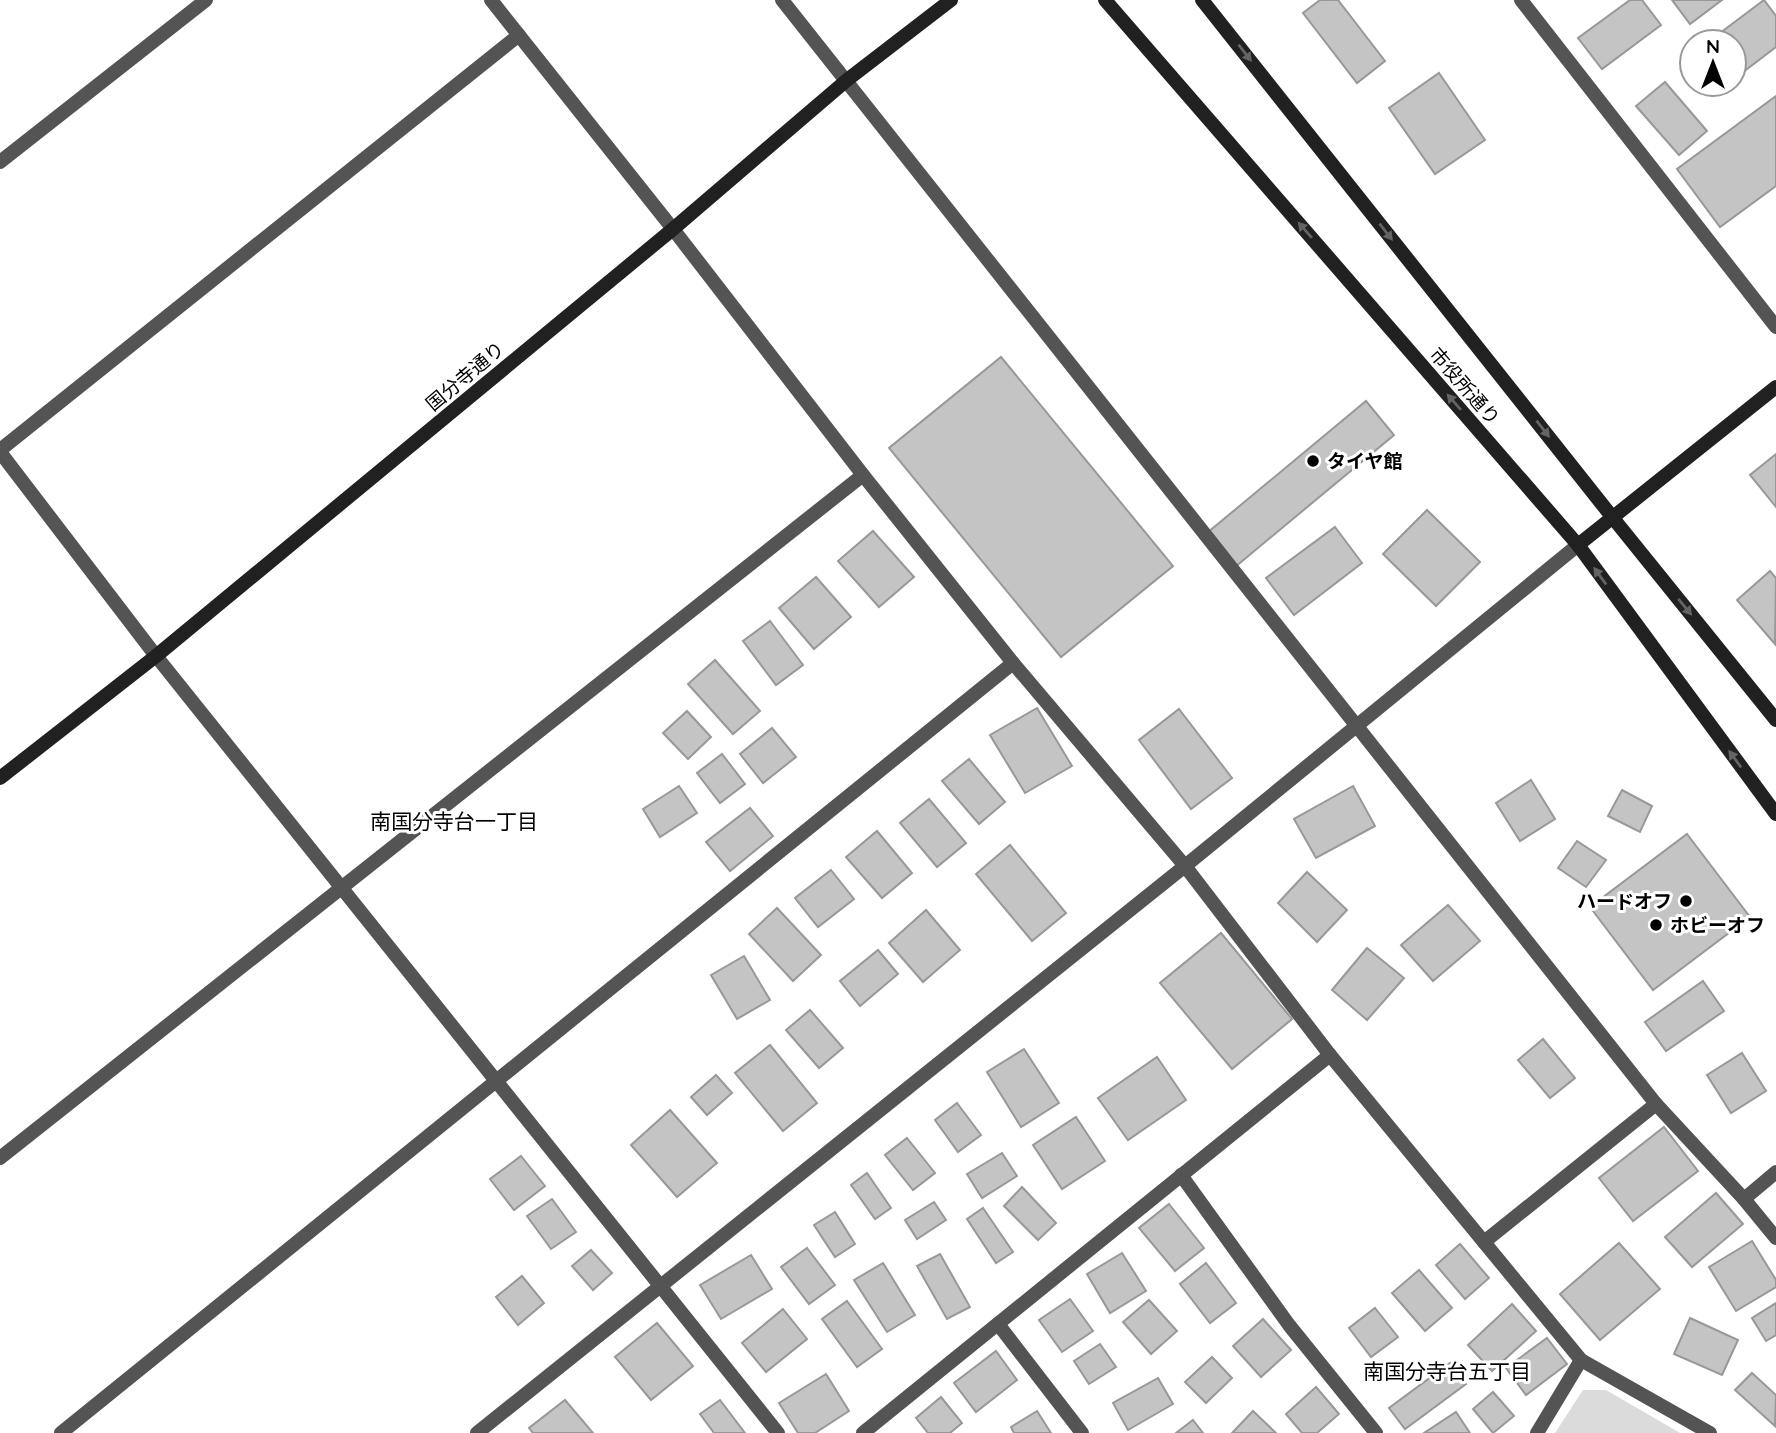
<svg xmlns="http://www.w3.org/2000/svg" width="1776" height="1433" font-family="Quicksand,'Noto Sans JP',sans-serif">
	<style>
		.green { fill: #dbdbdb }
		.building { fill: #c4c4c4; stroke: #989898; stroke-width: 2 }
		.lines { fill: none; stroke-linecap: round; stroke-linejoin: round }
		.street { stroke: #545454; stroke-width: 14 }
		.secondary { stroke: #212121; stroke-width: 14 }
		.oneway { fill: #646464 }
		.poi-dot { fill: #000; stroke: #fff; stroke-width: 2.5 }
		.labels { text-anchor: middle; stroke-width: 6; stroke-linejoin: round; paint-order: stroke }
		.street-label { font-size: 19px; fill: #000; stroke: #fff }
		.poi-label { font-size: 19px; font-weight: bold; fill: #000; stroke: #fff; text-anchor: start }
		.neighbourhood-label { font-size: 21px; fill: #000; stroke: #fff }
	</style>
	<rect width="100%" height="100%" fill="#fff"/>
	<!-- green -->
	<path class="green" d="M1583 1390H1606L1680 1433H1555Z"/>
	<!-- building -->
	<g class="building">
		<path d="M1320 0H1338L1385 61 1357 83 1303 13Z"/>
		<path d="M1630 0H1642L1661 25 1602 69 1578 38Z"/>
		<path d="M1672 0H1722L1690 24Z"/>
		<path d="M1764 0 1776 16V47L1734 79V42H1708Z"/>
		<path d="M1692 54V72L1683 60Z"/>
		<path d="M1439 73 1485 140 1435 174 1389 108Z"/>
		<path d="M1665 82 1707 131 1679 155 1636 106Z"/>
		<path d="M1701 84H1727L1711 96Z"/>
		<path d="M1776 96V186L1720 227 1677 169Z"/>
		<path d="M1001 357 1173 566 1061 657 889 448Z"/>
		<path d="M1366 401 1394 435 1235 567 1207 533Z"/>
		<path d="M1776 454V507L1750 475Z"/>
		<path d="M1427 510 1480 562 1436 606 1383 554Z"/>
		<path d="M1335 527 1362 563 1294 615 1266 578Z"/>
		<path d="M873 531 914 577 879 607 838 561Z"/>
		<path d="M1770 571 1776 578 1775 644 1737 600Z"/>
		<path d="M816 577 851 617 814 649 779 608Z"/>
		<path d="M770 621 803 665 776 685 743 641Z"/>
		<path d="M715 660 760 711 733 734 688 684Z"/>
		<path d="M1037 708 1072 766 1025 793 990 735Z"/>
		<path d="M1179 709 1232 778 1191 809 1139 740Z"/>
		<path d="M687 711 711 737 688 759 663 733Z"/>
		<path d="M772 728 796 757 763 783 740 754Z"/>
		<path d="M722 754 745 784 720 803 697 773Z"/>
		<path d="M969 759 1005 802 979 824 942 781Z"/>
		<path d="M1531 780 1555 819 1520 841 1496 803Z"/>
		<path d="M679 786 697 813 660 837 643 809Z"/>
		<path d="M1353 786 1375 826 1316 858 1294 819Z"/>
		<path d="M1622 790 1652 806 1640 832 1608 816Z"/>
		<path d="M929 799 966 843 937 867 900 823Z"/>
		<path d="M750 808 773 836 730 871 706 842Z"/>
		<path d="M877 831 912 873 882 898 846 857Z"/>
		<path d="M1687 834 1750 917 1653 990 1590 907Z"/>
		<path d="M1577 841 1606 860 1586 887 1558 868Z"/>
		<path d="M1010 845 1066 913 1032 941 976 874Z"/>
		<path d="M831 870 854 899 818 927 795 898Z"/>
		<path d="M1307 872 1347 910 1317 942 1278 903Z"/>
		<path d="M1448 905 1480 941 1433 981 1401 945Z"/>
		<path d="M777 908 821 955 793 981 749 934Z"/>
		<path d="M926 910 960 950 923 982 889 943Z"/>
		<path d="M1221 933 1292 1019 1232 1069 1160 983Z"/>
		<path d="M1367 948 1404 978 1367 1020 1332 990Z"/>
		<path d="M878 950 898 974 860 1006 840 981Z"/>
		<path d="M744 956 770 1000 737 1019 711 975Z"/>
		<path d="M1703 981 1724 1011 1666 1051 1645 1022Z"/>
		<path d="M810 1010 843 1048 819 1068 786 1030Z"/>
		<path d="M1543 1039 1575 1078 1550 1098 1518 1060Z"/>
		<path d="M770 1045 817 1103 783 1131 735 1073Z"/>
		<path d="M1024 1049 1059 1103 1021 1127 987 1072Z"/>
		<path d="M1742 1053 1766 1091 1731 1113 1707 1075Z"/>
		<path d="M1157 1057 1186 1100 1128 1140 1098 1098Z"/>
		<path d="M716 1075 732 1093 707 1115 691 1097Z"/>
		<path d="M957 1103 981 1135 958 1152 935 1120Z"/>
		<path d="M670 1110 717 1163 677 1197 631 1145Z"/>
		<path d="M1076 1117 1105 1161 1062 1189 1033 1145Z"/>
		<path d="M1664 1127 1698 1171 1633 1221 1599 1178Z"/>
		<path d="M907 1138 935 1173 913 1190 885 1155Z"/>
		<path d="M1002 1153 1017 1176 982 1198 967 1174Z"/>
		<path d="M521 1156 545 1186 514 1210 490 1179Z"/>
		<path d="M867 1173 891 1208 875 1219 851 1185Z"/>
		<path d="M1022 1187 1056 1223 1038 1240 1004 1206Z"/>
		<path d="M1716 1193 1743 1224 1692 1267 1665 1237Z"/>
		<path d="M552 1199 576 1232 551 1249 527 1216Z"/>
		<path d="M934 1202 946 1220 917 1239 905 1220Z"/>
		<path d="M1169 1204 1204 1248 1175 1271 1139 1228Z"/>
		<path d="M983 1208 1013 1252 996 1263 967 1219Z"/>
		<path d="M835 1212 855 1244 835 1257 814 1225Z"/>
		<path d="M1752 1241 1776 1280V1287L1736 1311 1709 1267Z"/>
		<path d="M1619 1243 1660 1289 1600 1340 1560 1294Z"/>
		<path d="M1460 1244 1489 1278 1465 1299 1436 1265Z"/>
		<path d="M807 1248 835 1285 809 1304 781 1267Z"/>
		<path d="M591 1250 612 1273 593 1290 572 1266Z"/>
		<path d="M1122 1253 1146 1291 1110 1313 1087 1274Z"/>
		<path d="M940 1254 970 1307 947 1319 917 1266Z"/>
		<path d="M751 1255 772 1289 721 1319 700 1285Z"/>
		<path d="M883 1263 915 1315 887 1332 854 1280Z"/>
		<path d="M1206 1263 1236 1303 1210 1323 1180 1284Z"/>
		<path d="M1419 1270 1452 1308 1425 1331 1392 1293Z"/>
		<path d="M522 1276 544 1303 518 1325 496 1297Z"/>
		<path d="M1070 1299 1093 1331 1062 1352 1039 1320Z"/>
		<path d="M1149 1300 1177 1331 1151 1354 1123 1322Z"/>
		<path d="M847 1301 882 1349 857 1367 822 1319Z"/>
		<path d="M1776 1303V1335L1766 1341 1752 1318Z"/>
		<path d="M1512 1304 1536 1331 1492 1371 1468 1345Z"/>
		<path d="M1375 1308 1398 1337 1371 1357 1349 1328Z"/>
		<path d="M783 1309 807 1339 766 1372 742 1343Z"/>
		<path d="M1690 1318 1738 1340 1722 1375 1674 1354Z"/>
		<path d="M1263 1319 1291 1350 1261 1377 1233 1346Z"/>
		<path d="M657 1323 693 1366 651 1400 615 1357Z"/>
		<path d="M1547 1338 1567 1364 1526 1395 1506 1368Z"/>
		<path d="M1100 1344 1116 1367 1089 1384 1074 1361Z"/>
		<path d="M996 1351 1017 1380 976 1412 954 1383Z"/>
		<path d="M1212 1357 1232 1378 1206 1403 1185 1382Z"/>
		<path d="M1450 1363 1466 1384 1405 1429 1389 1408Z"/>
		<path d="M1752 1373 1776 1395 1775 1426 1735 1390Z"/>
		<path d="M826 1374 849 1411 815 1433H798L779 1403Z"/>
		<path d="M1158 1378 1173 1404 1128 1430 1113 1403Z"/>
		<path d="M1316 1387 1339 1414 1317 1433H1302L1286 1414Z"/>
		<path d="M1493 1392 1514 1416 1493 1433 1473 1409Z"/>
		<path d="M941 1397 962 1423 950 1433H928L916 1418Z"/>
		<path d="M565 1400 593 1433H533L529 1428Z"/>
		<path d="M720 1400 745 1433H714L700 1414Z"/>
		<path d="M1037 1411 1051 1433H1014L1011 1427Z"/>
		<path d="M1253 1411 1276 1433H1232Z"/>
		<path d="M1456 1412 1470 1433H1424Z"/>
		<path d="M1193 1420 1203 1433H1176Z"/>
	</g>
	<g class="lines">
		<!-- street -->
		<g class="street">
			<path d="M491 0 673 229 863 475 1013 663 1185 866 1330 1055 1581 1360 1710 1433"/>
			<path d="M782 0 1656 1104 1744 1199 1776 1238"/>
			<path d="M1521 0 1776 327"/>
			<path d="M0 162 206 0"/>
			<path d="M0 450 519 35"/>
			<path d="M0 452 156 656 778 1433"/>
			<path d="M0 1158 863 475"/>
			<path d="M1181 1175 1289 1325 1376 1433"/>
			<path d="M1744 1199 1776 1172"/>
			<path d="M1484 1242 1656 1104"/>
			<path d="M998 1324 1082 1433"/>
			<path d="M61 1433 1013 663"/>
			<path d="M477 1433 1185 866 1578 545"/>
			<path d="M863 1433 1330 1055"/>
			<path d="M1537 1433 1581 1360"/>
		</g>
		<!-- secondary -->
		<g class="secondary">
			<path d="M1105 0 1578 545 1776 814"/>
			<path d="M1202 0 1613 518 1776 720"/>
			<path d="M1578 545 1776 387"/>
			<path d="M0 778 156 656 673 229 847 80 951 0"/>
		</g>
	</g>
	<!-- one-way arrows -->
	<defs><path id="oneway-solid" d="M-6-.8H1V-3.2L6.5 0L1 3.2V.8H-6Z" transform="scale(1.75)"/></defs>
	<g class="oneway">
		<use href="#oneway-solid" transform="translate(1245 53) rotate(52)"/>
		<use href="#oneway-solid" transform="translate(1305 230) rotate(-131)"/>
		<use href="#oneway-solid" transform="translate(1386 232) rotate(52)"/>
		<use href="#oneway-solid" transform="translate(1454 402) rotate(-131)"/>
		<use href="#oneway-solid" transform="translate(1543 429) rotate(52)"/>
		<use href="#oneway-solid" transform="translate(1600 576) rotate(-126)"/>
		<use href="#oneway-solid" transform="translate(1685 607) rotate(51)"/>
		<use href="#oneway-solid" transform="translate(1735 759) rotate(-126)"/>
	</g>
	<!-- markers -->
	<g class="poi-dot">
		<circle cx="1313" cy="461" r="7"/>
		<circle cx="1686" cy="901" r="7"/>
		<circle cx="1656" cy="925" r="7"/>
	</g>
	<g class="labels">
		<!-- street labels -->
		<g class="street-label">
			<text transform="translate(465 376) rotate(-40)" y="7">国分寺通り</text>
			<text transform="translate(1465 386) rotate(49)" y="7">市役所通り</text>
		</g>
		<!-- poi labels -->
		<g class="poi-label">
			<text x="1327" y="468">タイヤ館</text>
			<text x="1672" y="908" text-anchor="end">ハードオフ</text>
			<text x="1670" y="932">ホビーオフ</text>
		</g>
		<!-- neighbourhood labels -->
		<g class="neighbourhood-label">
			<text x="454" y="829">南国分寺台一丁目</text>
			<text x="1447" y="1379">南国分寺台五丁目</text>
		</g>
	</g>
	<!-- north arrow -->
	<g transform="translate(1713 63)"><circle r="33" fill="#ffffff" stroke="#999999" stroke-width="2"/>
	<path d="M0-5L12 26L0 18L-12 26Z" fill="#000000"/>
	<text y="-10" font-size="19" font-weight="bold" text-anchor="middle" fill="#000000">N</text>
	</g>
</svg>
